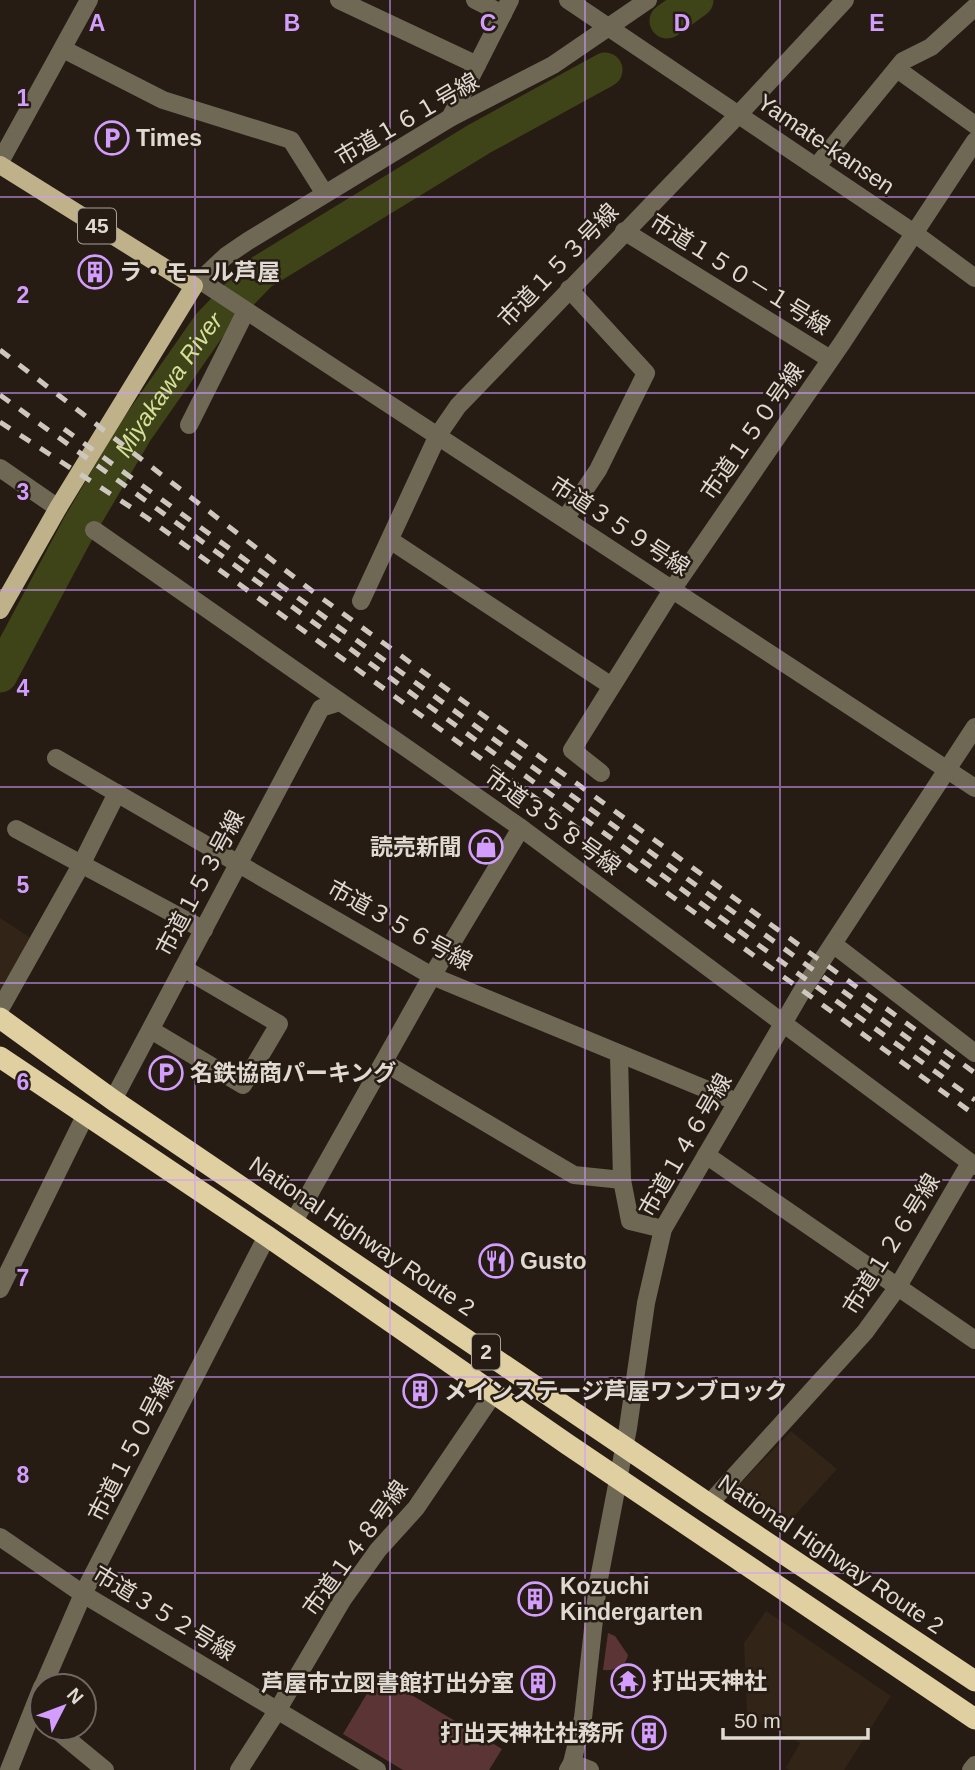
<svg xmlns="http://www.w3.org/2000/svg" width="975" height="1770" font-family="Helvetica,'Noto Sans JP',sans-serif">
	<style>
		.built { fill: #322416 }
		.green { fill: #5b3535 }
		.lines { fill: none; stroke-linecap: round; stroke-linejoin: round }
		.river { stroke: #3e4318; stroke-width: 35 }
		.minor { stroke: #6e6855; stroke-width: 18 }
		.major { stroke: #bfb28b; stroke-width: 18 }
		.highway { stroke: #e0cfa1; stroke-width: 21 }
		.rail { stroke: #cdc7c0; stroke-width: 5; stroke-dasharray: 12 12; stroke-linecap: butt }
		.grid { fill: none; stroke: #d29dfd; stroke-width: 2; stroke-opacity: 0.55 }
		.labels { text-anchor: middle; stroke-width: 5; stroke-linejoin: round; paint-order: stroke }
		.shield { fill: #261c13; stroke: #a8a199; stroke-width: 2 }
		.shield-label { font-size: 21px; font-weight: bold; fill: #e0dad3 }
		.street-label { font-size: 23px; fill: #e0dad3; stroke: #261c13 }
		.poi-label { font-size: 23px; font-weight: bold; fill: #e0dad3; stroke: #261c13; text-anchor: start }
		.water-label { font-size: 24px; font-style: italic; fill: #d6e098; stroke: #261c13 }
		.grid-label { font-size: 23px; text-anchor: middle; font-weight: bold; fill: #d29dfd; stroke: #261c13; stroke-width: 5; stroke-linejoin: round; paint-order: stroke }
	</style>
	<rect width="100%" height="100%" fill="#261c13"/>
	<!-- built -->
	<g class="built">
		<path d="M0 918 31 938 4 992 0 989Z"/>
		<path d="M791 1431 837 1469 787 1524 735 1489Z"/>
		<path d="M766 1611 891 1696 844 1770H790L786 1768 800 1743 747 1715 744 1643Z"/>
	</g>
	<!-- green -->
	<g class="green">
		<path d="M608 1633 615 1636 628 1655C626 1667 614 1671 603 1670Z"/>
		<path d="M378 1675 502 1749 489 1770H403L343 1734Z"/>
	</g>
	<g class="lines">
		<!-- river -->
		<g class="river">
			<path d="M667 21 696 0"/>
			<path id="s1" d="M0 675 79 527 135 432 209 326 260 273 479 139 605 70"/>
		</g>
		<!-- minor -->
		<g class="minor">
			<path d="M339 0 477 65"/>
			<path d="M475 0 503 14"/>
			<path d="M568 0 914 233 975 278"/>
			<path d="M63 49 163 100 291 140 325 194"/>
			<path d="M897 69 975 125"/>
			<path d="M450 118 510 0"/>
			<path d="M0 162 89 0"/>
			<path d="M816 167 903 61 931 47 975 7"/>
			<path d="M624 231 830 359"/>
			<path d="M201 281 975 788"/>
			<path d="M194 286 226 256 248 241 450 118 553 65 648 0"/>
			<path d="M189 425 246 311"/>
			<path d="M0 468 58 508"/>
			<path d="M565 519 598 470 646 373 569 289"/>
			<path d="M94 530 521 828 975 1166"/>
			<path d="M390 540 610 685"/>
			<path d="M361 601 438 435 458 406 739 114 845 0"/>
			<path d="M56 758 432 976 737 1102"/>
			<path d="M601 773 572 750 672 590 842 343 975 141"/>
			<path d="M16 829 204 930"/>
			<path d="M833 944 975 1053"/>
			<path d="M0 1009 81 865 117 793"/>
			<path d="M151 1030 243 1085 279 1024 183 968"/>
			<path d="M619 1054 622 1180 630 1221 663 1229"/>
			<path d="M385 1063 574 1175 622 1180"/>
			<path d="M113 1100 321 708 340 702"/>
			<path d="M706 1155 975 1340"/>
			<path d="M294 1221 432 976 521 828"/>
			<path d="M0 1289 86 1114"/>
			<path d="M709 1504 865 1332 897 1288 970 1163"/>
			<path d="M0 1537 83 1594 377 1770"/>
			<path d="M43 1686 83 1594 267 1236"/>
			<path d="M54 1728 105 1770"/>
			<path d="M572 1763 590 1770"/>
			<path d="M9 1770 42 1687"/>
			<path d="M239 1770 277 1711 343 1599 378 1550 416 1508 494 1393"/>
			<path d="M568 1770 572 1763 583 1718 598 1584 628 1428 646 1303 663 1229 802 991 975 727"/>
			<path d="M971 1770 975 1765"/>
		</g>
		<!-- major -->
		<path class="major" d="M0 165 194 286 58 508 0 610"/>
		<!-- highway -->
		<g class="highway">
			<path d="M0 1018 113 1100 709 1504 975 1681"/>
			<path d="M0 1057 267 1236 567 1444 975 1719"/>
		</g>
		<!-- rail -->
		<g class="rail">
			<path d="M0 350 316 594 975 1073"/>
			<path d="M0 395 793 970 975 1100"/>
			<path d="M0 422 146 517 975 1115"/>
			<path d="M64 429 955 1072"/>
		</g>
	</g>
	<!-- grid -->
	<path class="grid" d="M195 0V1770M390 0V1770M585 0V1770M780 0V1770M0 197H975M0 393H975M0 590H975M0 787H975M0 983H975M0 1180H975M0 1377H975M0 1573H975"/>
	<!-- icons -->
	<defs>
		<symbol id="parking-ring" viewBox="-11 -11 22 22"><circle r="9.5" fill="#261c13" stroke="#d29dfd" stroke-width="1.5"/><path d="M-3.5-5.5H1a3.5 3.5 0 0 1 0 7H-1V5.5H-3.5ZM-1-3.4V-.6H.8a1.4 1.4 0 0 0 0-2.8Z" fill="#d29dfd"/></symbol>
		<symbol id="building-ring" viewBox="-11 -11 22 22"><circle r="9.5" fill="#261c13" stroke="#d29dfd" stroke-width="1.5"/><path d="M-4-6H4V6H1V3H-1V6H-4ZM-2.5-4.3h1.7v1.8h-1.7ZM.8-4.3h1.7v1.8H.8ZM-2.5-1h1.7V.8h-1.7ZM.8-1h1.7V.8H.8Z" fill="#d29dfd"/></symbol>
		<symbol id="shop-ring" viewBox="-11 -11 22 22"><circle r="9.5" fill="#261c13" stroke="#d29dfd" stroke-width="1.5"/><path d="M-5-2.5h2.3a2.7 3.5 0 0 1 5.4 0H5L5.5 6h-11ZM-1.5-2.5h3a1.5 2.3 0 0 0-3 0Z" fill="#d29dfd"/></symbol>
		<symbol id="restaurant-ring" viewBox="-11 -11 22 22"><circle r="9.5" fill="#261c13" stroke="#d29dfd" stroke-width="1.5"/><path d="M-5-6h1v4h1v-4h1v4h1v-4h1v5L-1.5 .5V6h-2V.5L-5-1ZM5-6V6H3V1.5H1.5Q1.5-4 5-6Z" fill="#d29dfd"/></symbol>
		<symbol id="temple-ring" viewBox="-11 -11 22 22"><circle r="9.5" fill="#261c13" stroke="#d29dfd" stroke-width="1.5"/><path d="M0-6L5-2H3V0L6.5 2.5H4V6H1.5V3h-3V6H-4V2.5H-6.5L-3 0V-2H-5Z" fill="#d29dfd"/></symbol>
	</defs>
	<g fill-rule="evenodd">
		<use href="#parking-ring" x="93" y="119" width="38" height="38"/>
		<use href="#building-ring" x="76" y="253" width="38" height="38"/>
		<use href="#shop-ring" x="467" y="828" width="38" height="38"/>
		<use href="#parking-ring" x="147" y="1054" width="38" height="38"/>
		<use href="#restaurant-ring" x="477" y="1242" width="38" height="38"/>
		<use href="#building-ring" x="401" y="1372" width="38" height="38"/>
		<use href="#building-ring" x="516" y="1580" width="38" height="38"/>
		<use href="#temple-ring" x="609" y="1662" width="38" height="38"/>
		<use href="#building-ring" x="519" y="1664" width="38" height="38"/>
		<use href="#building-ring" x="630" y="1714" width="38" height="38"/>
	</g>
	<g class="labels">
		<!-- shield labels -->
		<g class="shield">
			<rect x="78" y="208.5" width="38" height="35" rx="5"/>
			<rect x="472" y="1334.5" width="28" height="35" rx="5"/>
		</g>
		<g class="shield-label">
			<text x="97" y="233">45</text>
			<text x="486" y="1359">2</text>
		</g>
		<!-- street labels -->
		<g class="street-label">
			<text transform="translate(407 119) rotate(-30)" y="8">市道１６１号線</text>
			<text transform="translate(826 144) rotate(34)" y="8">Yamate-kansen</text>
			<text transform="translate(558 265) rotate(-46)" y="8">市道１５３号線</text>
			<text transform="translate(740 274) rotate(32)" y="8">市道１５０－１号線</text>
			<text transform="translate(752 431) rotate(-55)" y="8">市道１５０号線</text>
			<text transform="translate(620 526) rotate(33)" y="8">市道３５９号線</text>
			<text transform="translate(553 822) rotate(36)" y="8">市道３５８号線</text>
			<text transform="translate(200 883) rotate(-62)" y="8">市道１５３号線</text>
			<text transform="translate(400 925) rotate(29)" y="8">市道３５６号線</text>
			<text transform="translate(685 1145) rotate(-60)" y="8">市道１４６号線</text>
			<text transform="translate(362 1236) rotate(34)" y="8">National Highway Route 2</text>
			<text transform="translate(891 1244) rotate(-58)" y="8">市道１２６号線</text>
			<text transform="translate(131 1448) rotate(-63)" y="8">市道１５０号線</text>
			<text transform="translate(355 1548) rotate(-54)" y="8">市道１４８号線</text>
			<text transform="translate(831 1554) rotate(34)" y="8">National Highway Route 2</text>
			<text transform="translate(164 1613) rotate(31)" y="8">市道３５２号線</text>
		</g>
		<!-- poi labels -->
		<g class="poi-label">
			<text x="136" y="146">Times</text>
			<text x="119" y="280">ラ・モール芦屋</text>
			<text x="462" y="855" text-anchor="end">読売新聞</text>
			<text x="190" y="1081">名鉄協商パーキング</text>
			<text x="520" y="1269">Gusto</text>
			<text x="444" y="1399">メインステージ芦屋ワンブロック</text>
			<text x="560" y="1594">Kozuchi<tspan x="560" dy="26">Kindergarten</tspan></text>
			<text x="652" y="1689">打出天神社</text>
			<text x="514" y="1691" text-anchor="end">芦屋市立図書館打出分室</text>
			<text x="624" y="1741" text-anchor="end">打出天神社社務所</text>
		</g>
		<!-- water labels -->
		<g class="water-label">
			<text dy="8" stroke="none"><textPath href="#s1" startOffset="336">Miyakawa River</textPath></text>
		</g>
	</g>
	<g class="grid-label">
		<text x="97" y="31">A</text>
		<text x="292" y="31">B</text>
		<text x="488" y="31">C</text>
		<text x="682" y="31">D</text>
		<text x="877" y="31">E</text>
		<text x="23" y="106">1</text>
		<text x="23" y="303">2</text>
		<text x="23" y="500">3</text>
		<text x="23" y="696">4</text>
		<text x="23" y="893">5</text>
		<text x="23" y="1090">6</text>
		<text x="23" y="1286">7</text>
		<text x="23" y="1483">8</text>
	</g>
	<!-- north arrow -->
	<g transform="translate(63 1707) rotate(48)"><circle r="33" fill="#261c13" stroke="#706860" stroke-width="2"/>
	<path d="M0-5L12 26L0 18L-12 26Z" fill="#d29dfd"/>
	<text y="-10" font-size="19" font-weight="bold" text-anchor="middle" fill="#e0dad3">N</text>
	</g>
	<!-- scale -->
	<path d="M723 1728v10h145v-10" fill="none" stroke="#e0dad3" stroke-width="3.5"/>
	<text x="734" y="1728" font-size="21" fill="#e0dad3" stroke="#261c13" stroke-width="5" paint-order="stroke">50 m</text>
</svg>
